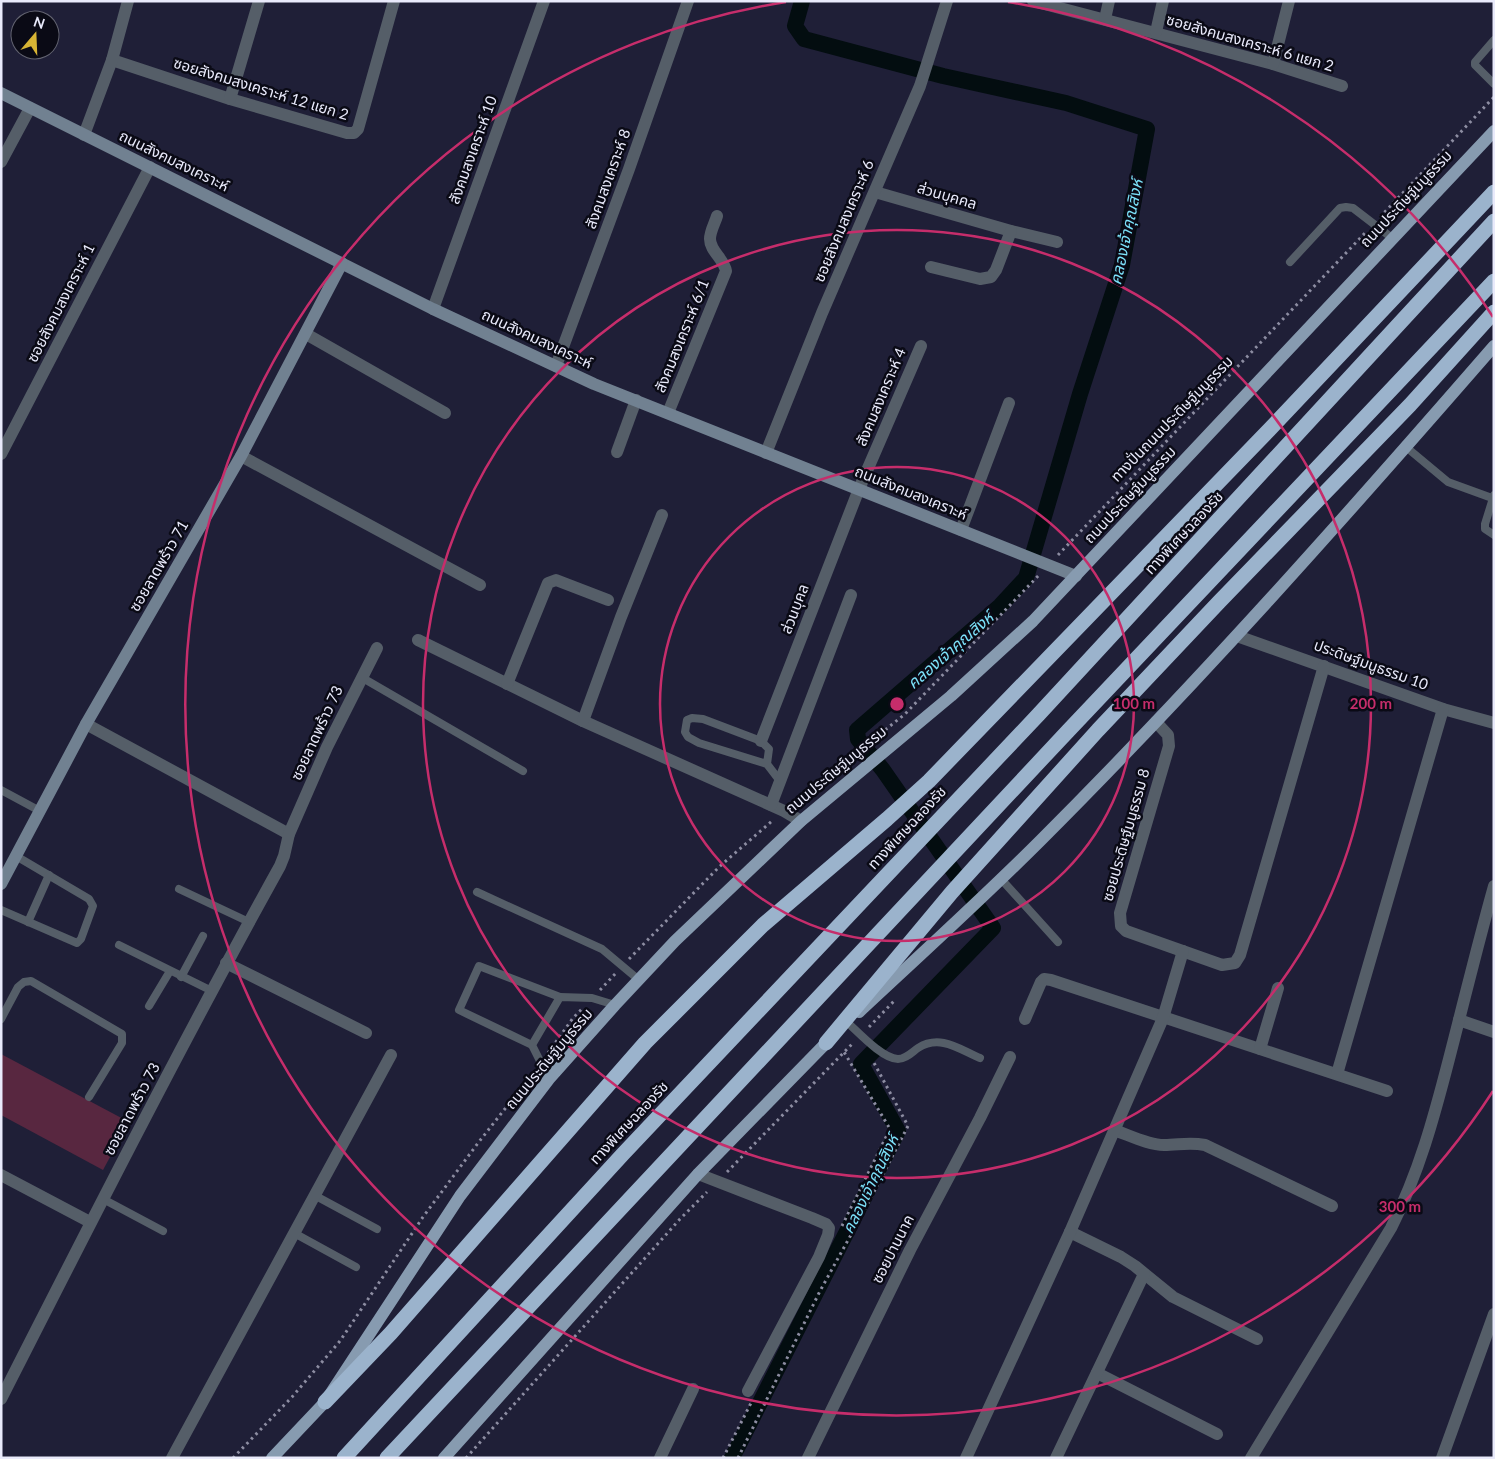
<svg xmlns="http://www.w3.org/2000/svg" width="1495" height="1459" font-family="Lato,'Noto Sans Thai',sans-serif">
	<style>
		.green { fill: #582740 }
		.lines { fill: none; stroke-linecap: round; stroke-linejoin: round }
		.canal { stroke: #030d10; stroke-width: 16 }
		.path { stroke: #8d8da2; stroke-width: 3; stroke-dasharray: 2.5 4; stroke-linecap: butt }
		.lane { stroke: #555e68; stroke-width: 8 }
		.street { stroke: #555e68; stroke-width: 12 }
		.secondary { stroke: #718191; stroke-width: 12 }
		.primary { stroke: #879bb0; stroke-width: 12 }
		.highway { stroke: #9bb3cc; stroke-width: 15 }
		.ring { fill: none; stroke: #c62d6b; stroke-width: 2.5 }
		.labels { text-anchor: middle; stroke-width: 5; stroke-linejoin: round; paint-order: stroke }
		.street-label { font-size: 15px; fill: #e9eafb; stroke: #0a0a15 }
		.water-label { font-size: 16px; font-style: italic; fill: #7ce2fa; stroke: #0a0a15 }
		.centre { fill: #c62d6b; stroke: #0a0a15; stroke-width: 2.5 }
		.ring-label { font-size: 15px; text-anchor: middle; font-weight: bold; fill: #c62d6b; stroke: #0a0a15; stroke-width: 5; stroke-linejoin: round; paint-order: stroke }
	</style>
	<rect width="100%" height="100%" fill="#1f1f37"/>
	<!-- green -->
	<path class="green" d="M1 1054 129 1122 103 1170 1 1115Z"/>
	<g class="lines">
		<!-- canal -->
		<path class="canal" d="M732 1458 898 1131 861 1064 993 928 883 770 858 739 857 730 1000 606 1026 578 1080 394 1122 265 1147 129 1066 103 943 76 804 39 795 26 802 1"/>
		<!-- path -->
		<g class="path">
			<path d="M1380 217 1494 97"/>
			<path d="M1058 555 1366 232"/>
			<path d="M794 803 905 714 1040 574"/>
			<path d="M629 959 719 867 772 821"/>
			<path d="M600 990 616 973"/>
			<path d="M869 1027 896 999"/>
			<path d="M548 1053 573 1018 582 1009"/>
			<path d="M727 1172 854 1042"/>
			<path d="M842 1226 890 1129 844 1052"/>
			<path d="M233 1458 292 1397 340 1341 423 1217 478 1143 534 1072"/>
			<path d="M466 1458 680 1219 707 1192"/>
			<path d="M723 1458 751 1403"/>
			<path d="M738 1458 820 1291 863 1213 908 1126 873 1061"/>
		</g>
		<!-- lane -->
		<g class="lane">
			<path d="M1494 40 1475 62V65L1494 84"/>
			<path d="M1290 262 1340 208 1346 207 1353 208 1392 238"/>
			<path d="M1406 447 1448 482 1492 498"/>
			<path d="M1494 495 1485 524V529L1494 535"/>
			<path d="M361 677 523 771"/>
			<path d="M767 764 769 749 761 741 703 719 692 718 687 720 685 732 688 737 699 743 767 764 780 781"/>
			<path d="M1 790 40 811"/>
			<path d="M1001 879 1058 942"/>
			<path d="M179 889 249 922"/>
			<path d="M477 892 602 949 639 980"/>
			<path d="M1 910 77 943 81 939 93 906 89 899 16 856"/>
			<path d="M28 922 49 875"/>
			<path d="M119 945 212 991"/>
			<path d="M181 977 203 936"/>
			<path d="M149 1006 170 971"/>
			<path d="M1 1019 18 987 24 982 31 981 122 1034V1043L89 1097"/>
			<path d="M848 1023C859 1033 883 1059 898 1059 906 1059 912 1052 918 1048 940 1034 959 1049 980 1058"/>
			<path d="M532 1045 459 1010 479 966 560 997"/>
			<path d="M549 1079 532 1045 560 997 592 998 615 1005"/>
			<path d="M314 1195 377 1229"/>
			<path d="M103 1199 163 1231"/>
			<path d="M294 1233 356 1267"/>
		</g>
		<!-- street -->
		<g class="street">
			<path d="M1033 1 1273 64 1342 86"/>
			<path d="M1105 19 1109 1"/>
			<path d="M1156 32 1163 1"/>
			<path d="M112 60 230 99 347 133H354L358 129 394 1"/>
			<path d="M1273 64 1289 1"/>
			<path d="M230 99 259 1"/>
			<path d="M84 135 112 60 128 1"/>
			<path d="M1 162 30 108"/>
			<path d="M875 192 1011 231 1057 242"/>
			<path d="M931 267 980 279 991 277 996 270 1011 231"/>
			<path d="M433 309 544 1"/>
			<path d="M306 334 445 413"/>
			<path d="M556 366 629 169 688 1"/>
			<path d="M668 413 726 271C724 259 710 251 710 239 710 231 715 223 717 216"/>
			<path d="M617 452 636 400"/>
			<path d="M766 453 822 313 920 86 947 1"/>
			<path d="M1 454 150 167"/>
			<path d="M241 456 480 585"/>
			<path d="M961 530 1009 403"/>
			<path d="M1237 636 1443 709 1494 723"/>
			<path d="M418 640 583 721 784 811 801 821"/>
			<path d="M507 684 548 583 556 580 608 600"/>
			<path d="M583 721 621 617 662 515"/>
			<path d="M1156 722 1168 735 1169 746 1120 913 1121 926 1126 931 1222 965 1235 963 1240 955 1324 666"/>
			<path d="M86 724 289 834"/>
			<path d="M761 741 859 489 921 346"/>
			<path d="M771 805 851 595"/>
			<path d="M226 963 366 1033"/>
			<path d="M1025 1019 1041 982 1044 979 1051 980 1387 1091"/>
			<path d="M1459 1020 1494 1032"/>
			<path d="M1260 1049 1278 988"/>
			<path d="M1337 1074 1443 709"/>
			<path d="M1114 1130C1129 1135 1148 1145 1164 1145 1179 1145 1189 1142 1205 1145L1332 1206"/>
			<path d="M698 1174 812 1218 826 1224 829 1228 828 1235 819 1257 748 1391"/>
			<path d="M1 1175 90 1222"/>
			<path d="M1070 1232 1121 1257 1135 1266 1173 1297 1257 1339"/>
			<path d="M1097 1373 1217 1434"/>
			<path d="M1 1399C92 1220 183 1041 280 866L284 856 289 834 327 747 377 648"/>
			<path d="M172 1458 391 1055"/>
			<path d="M660 1458 693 1389"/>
			<path d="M808 1458 910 1250 980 1118 1010 1057"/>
			<path d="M966 1458 1070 1232 1163 1018 1183 951"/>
			<path d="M1056 1458 1144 1274"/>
			<path d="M1251 1458 1391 1228C1419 1173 1434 1117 1449 1059 1464 1001 1478 943 1494 886"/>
			<path d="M1442 1458 1494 1314"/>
		</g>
		<!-- secondary -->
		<g class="secondary">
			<path d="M1 93 433 309 594 384 1076 576"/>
			<path d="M1 884 86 724 241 456 342 263"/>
		</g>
		<!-- primary -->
		<g class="primary">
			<path d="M859 1012C920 955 982 899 1041 840 1199 682 1347 515 1494 346"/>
			<path d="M272 1458 325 1402 460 1196 549 1079 615 1005 675 941 801 821 951 696 1033 621 1494 131"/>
			<path d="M444 1458 698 1174 832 1037"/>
		</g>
		<!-- highway -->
		<g class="highway">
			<path d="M826 1043 952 892 1098 730 1219 602 1410 405 1494 312"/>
			<path d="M325 1402 391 1333 645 1043 763 925 887 819 929 781 1269 430 1494 192"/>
			<path d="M344 1458 623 1154 1039 714 1494 221"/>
			<path d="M387 1458 1068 731 1494 281"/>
		</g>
	</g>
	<!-- distance rings -->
	<g class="ring">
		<circle cx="897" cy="704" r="237"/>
		<circle cx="897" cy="704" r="474"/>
		<path d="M1493 1091A711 711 0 1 1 786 2M1008 2A711 711 0 0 1 1493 317"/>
	</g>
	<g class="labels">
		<!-- street labels -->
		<g class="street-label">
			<text transform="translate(1250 43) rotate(16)" y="5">ซอยสังคมสงเคราะห์ 6 แยก 2</text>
			<text transform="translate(261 89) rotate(17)" y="5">ซอยสังคมสงเคราะห์ 12 แยก 2</text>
			<text transform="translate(473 150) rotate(-70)" y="5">สังคมสงเคราะห์ 10</text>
			<text transform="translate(174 161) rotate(26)" y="5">ถนนสังคมสงเคราะห์</text>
			<text transform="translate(608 179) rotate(-70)" y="5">สังคมสงเคราะห์ 8</text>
			<text transform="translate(947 196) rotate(16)" y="5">ส่วนบุคคล</text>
			<text transform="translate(1406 199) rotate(-47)" y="5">ถนนประดิษฐ์มนูธรรม</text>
			<text transform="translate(844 221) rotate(-67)" y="5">ซอยสังคมสงเคราะห์ 6</text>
			<text transform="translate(61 303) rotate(-63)" y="5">ซอยสังคมสงเคราะห์ 1</text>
			<text transform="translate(682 336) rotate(-68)" y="5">สังคมสงเคราะห์ 6/1</text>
			<text transform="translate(537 339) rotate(25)" y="5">ถนนสังคมสงเคราะห์</text>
			<text transform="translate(881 397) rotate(-67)" y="5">สังคมสงเคราะห์ 4</text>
			<text transform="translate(1172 419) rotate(-46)" y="5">ทางปั่นถนนประดิษฐ์มนูธรรม</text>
			<text transform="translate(911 493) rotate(22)" y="5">ถนนสังคมสงเคราะห์</text>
			<text transform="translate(1130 495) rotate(-47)" y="5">ถนนประดิษฐ์มนูธรรม</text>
			<text transform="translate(1184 533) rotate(-47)" y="5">ทางพิเศษฉลองรัช</text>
			<text transform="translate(159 566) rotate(-60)" y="5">ซอยลาดพร้าว 71</text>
			<text transform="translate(795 609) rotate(-69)" y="5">ส่วนบุคล</text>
			<text transform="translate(1371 665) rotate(20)" y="5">ประดิษฐ์มนูธรรม 10</text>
			<text transform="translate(317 733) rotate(-65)" y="5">ซอยลาดพร้าว 73</text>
			<text transform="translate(836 770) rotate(-40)" y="5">ถนนประดิษฐ์มนูธรรม</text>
			<text transform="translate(907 828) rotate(-47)" y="5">ทางพิเศษฉลองรัช</text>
			<text transform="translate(1126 835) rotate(-74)" y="5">ซอยประดิษฐ์มนูธรรม 8</text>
			<text transform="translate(549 1059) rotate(-50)" y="5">ถนนประดิษฐ์มนูธรรม</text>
			<text transform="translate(132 1109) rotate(-62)" y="5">ซอยลาดพร้าว 73</text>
			<text transform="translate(629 1123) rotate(-47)" y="5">ทางพิเศษฉลองรัช</text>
			<text transform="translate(893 1249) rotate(-63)" y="5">ซอยปานนาค</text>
		</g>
		<!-- water labels -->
		<g class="water-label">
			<text transform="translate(1126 232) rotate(-78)" y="6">คลองเจ้าคุณสิงห์</text>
			<text transform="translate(950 650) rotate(-41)" y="6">คลองเจ้าคุณสิงห์</text>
			<text transform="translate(870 1184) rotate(-64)" y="6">คลองเจ้าคุณสิงห์</text>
		</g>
	</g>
	<circle cx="897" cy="704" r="8" class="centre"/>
	<g class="ring-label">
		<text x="1134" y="709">100 m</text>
		<text x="1371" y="709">200 m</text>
		<text x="1400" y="1212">300 m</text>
	</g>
	<!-- border -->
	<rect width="1495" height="1459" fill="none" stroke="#e9eafb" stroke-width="5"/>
	<!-- north arrow -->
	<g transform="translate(35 35) rotate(19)"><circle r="24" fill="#0a0a15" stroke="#636471"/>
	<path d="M0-4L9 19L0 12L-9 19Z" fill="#d7b434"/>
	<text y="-8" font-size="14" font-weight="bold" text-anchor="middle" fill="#e9eafb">N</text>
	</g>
</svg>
